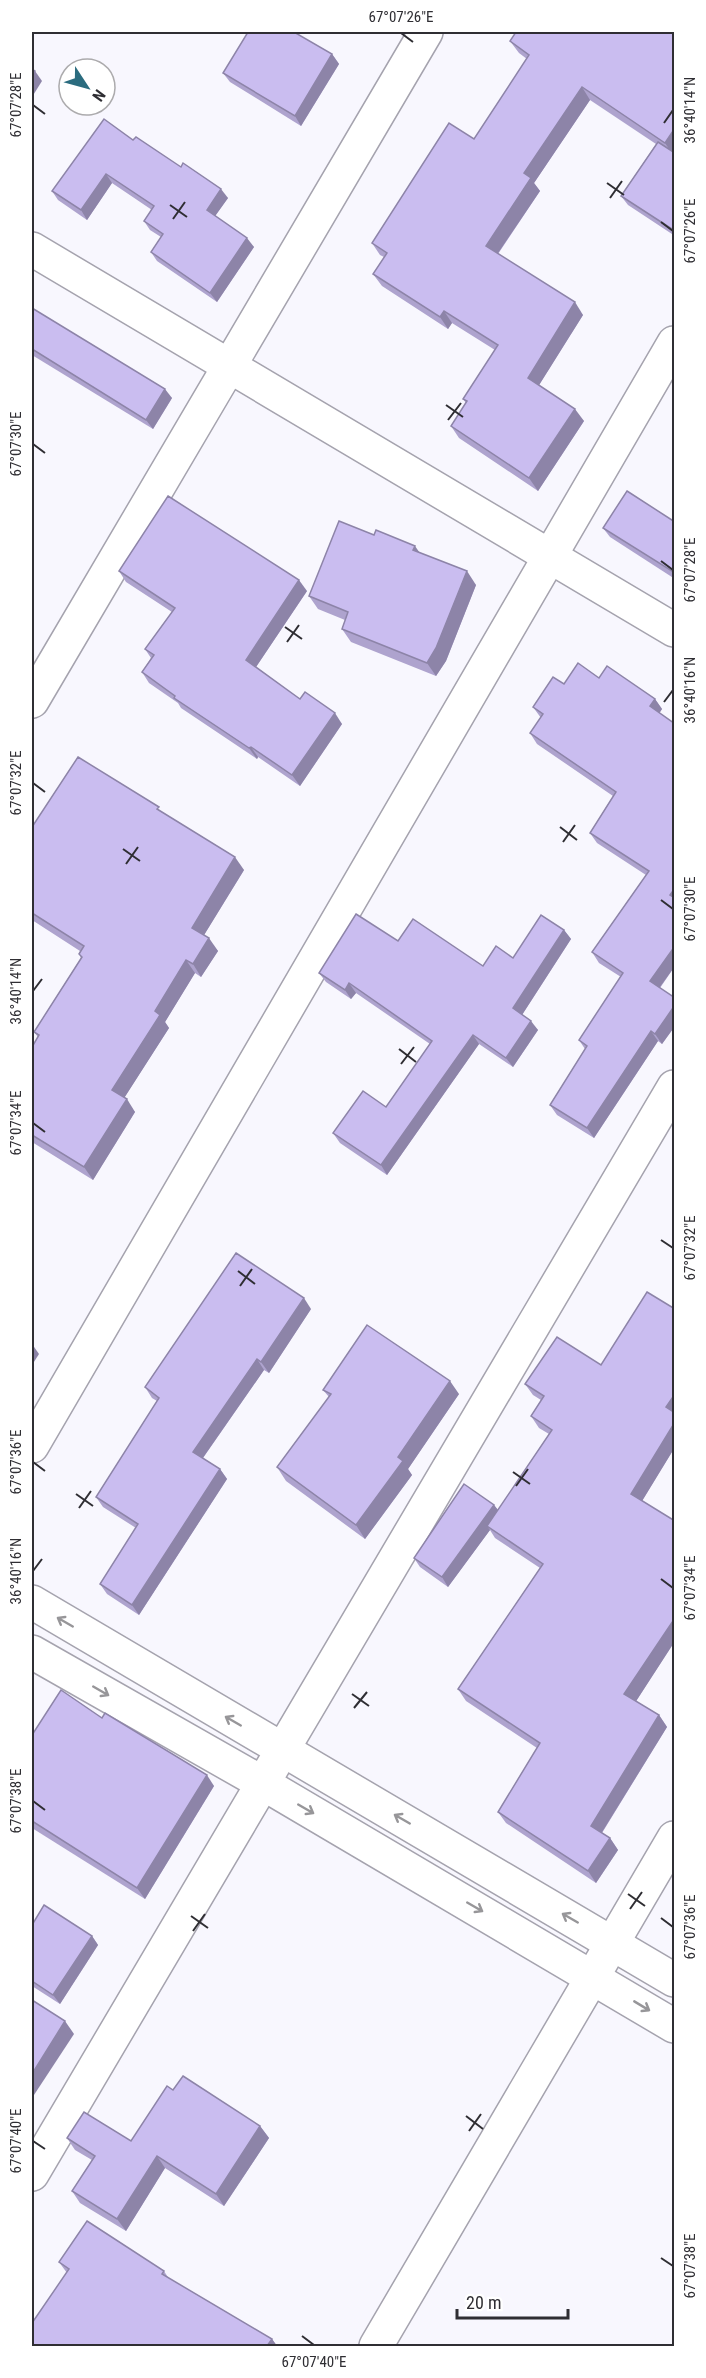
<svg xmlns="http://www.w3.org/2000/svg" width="706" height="2378" font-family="'Roboto Condensed',sans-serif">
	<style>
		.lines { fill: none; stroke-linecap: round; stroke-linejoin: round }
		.minor-casing { stroke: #a5a3ae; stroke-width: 36 }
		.secondary-casing { stroke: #a5a3ae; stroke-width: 36 }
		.minor { stroke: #fff; stroke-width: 33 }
		.secondary { stroke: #fff; stroke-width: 33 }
		.wall { fill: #aea3ce }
		.shaded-wall { fill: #8d84a8 }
		.building { fill: #cabdf0; stroke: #8d84a8; stroke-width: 1.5 }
		.oneway { stroke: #979699 }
		.ticks { fill: none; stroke: #2f2e33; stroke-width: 2 }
		.neatline { fill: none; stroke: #2f2e33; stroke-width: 2 }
		.ticks-label { font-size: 15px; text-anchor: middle; fill: #2f2e33 }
	</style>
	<rect width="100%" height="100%" fill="#f8f7fe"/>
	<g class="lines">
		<defs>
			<g id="minor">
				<path d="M32 249 674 630"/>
				<path d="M32 701 426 32"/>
				<path d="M32 1446 674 343"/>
				<path d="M32 2174 674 1087"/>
				<path d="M376 2346 674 1838"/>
			</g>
			<g id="secondary">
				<path d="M32 1602 674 1980"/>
				<path d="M32 1652 264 1784 674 2026"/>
			</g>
		</defs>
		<!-- minor casing -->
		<use href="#minor" class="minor-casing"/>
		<!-- secondary casing -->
		<use href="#secondary" class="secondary-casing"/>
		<!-- minor -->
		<use href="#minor" class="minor"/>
		<!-- secondary -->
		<use href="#secondary" class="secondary"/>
	</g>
	<!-- wall -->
	<g class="wall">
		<path d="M675 32V236L628 205 621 196 656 144 590 100 534 183 540 191 498 254 583 315 539 385 584 421 538 491 459 438 451 426 466 403 463 399 495 350 452 323 448 329 382 286 373 274 384 257 380 255 372 243 474 139 527 59 519 53 510 41Z"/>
		<path d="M332 54 339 64 301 126 230 82 223 73Z"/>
		<path d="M133 140 228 198 215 216 254 247 217 302 157 261 151 252 161 237 150 230 144 221 152 210 112 183 87 220 58 200 52 191Z"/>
		<path d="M32 308 172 398 153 429 32 355Z"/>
		<path d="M675 522V579L610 537 603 528Z"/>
		<path d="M420 553 476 585 446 661 436 676 351 642 342 629 345 620 318 609 309 596Z"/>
		<path d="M119 571 307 591 256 667 300 699 342 724 300 786 258 757 257 759 181 708 178 703 149 683 142 672 151 658 145 649 172 612 126 582Z"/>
		<path d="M599 678 655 699 662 709 659 713 675 724V966L660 988 675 998V1026L662 1044 658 1041 594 1138 557 1115 550 1105 585 1049 579 1040 621 977 599 963 592 952 646 875 597 843 590 833 613 796 537 744 530 733 541 718 533 707 564 684Z"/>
		<path d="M163 813 244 870 204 935 218 951 201 977 195 973 165 1022 169 1028 124 1098 135 1112 93 1180 32 1142V1047L38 1037 34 1032 81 958 79 954 80 951 32 920V827Z"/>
		<path d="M564 930 571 939 522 1015 538 1030 513 1067 479 1044 387 1175 340 1143 333 1133 386 1107 430 1044 356 993 351 999 326 982 319 973 398 941 483 966 513 958Z"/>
		<path d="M311 1309 269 1373 264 1370 203 1458 220 1469 227 1479 139 1615 107 1594 100 1584 136 1528 103 1507 96 1497 157 1401 152 1398 145 1387Z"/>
		<path d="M675 1309V1447L642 1501 675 1521V1641L636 1701 659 1715 667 1727 602 1833 610 1838 618 1850 596 1883 506 1823 498 1812 537 1748 466 1701 458 1689 540 1568 495 1538 490 1530 448 1587 420 1567 414 1558 494 1505 498 1510 549 1434 539 1428 531 1416 541 1400 533 1395 525 1384 601 1365Z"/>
		<path d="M323 1390 459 1394 408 1469 412 1475 365 1539 286 1481 277 1467 329 1397Z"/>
		<path d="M102 1718 214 1786 145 1899 32 1828V1735Z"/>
		<path d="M32 1925 92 1936 98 1945 60 2004 32 1986Z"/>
		<path d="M173 2090 260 2126 269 2138 224 2206 165 2168 126 2231 80 2203 72 2191 92 2160 75 2150 67 2138 131 2141Z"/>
		<path d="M59 2262 164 2271 169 2279 272 2339 277 2346H32L67 2273Z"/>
	</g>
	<!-- shaded-wall -->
	<g class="shaded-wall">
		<path d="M332 54 339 64 301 126 295 116Z"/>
		<path d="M35 71 42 81 32 97V77Z"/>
		<path d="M582 87 590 100 534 183 540 191 494 259 486 246 524 173Z"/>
		<path d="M675 128V154L673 155 665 143Z"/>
		<path d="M106 174 112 183 87 220 81 210Z"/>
		<path d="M221 189 228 198 213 219 207 210Z"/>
		<path d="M247 238 254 247 217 302 210 293Z"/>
		<path d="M575 302 583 315 536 390 528 378Z"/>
		<path d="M444 311 452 323 448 329 440 317Z"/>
		<path d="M165 389 172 398 153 429 146 420Z"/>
		<path d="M575 409 584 421 538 491 529 478Z"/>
		<path d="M415 546 424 559 413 550Z"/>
		<path d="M467 571 476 585 446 661 436 676 427 663Z"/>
		<path d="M299 580 307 591 254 670 246 660Z"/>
		<path d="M655 699 662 709 657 717 650 706Z"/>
		<path d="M335 713 342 724 300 786 292 775Z"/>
		<path d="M251 747 258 757 257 759 249 748Z"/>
		<path d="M235 857 244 870 201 940 192 928Z"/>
		<path d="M675 888V901L670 895Z"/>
		<path d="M564 930 571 939 520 1018 513 1008Z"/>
		<path d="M209 938 218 951 201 977 193 964Z"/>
		<path d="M675 946V966L657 991 650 981Z"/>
		<path d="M186 960 195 973 165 1022 169 1028 121 1103 112 1090 155 1011Z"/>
		<path d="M349 983 356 993 351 999 345 990Z"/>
		<path d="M675 1005V1026L662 1044 655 1034Z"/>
		<path d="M531 1021 538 1030 513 1067 506 1058Z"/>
		<path d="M651 1031 658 1041 594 1138 587 1128Z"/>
		<path d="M473 1035 479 1044 387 1175 381 1165Z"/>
		<path d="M127 1099 135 1112 93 1180 84 1167Z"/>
		<path d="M304 1298 311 1309 269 1373 261 1362Z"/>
		<path d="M32 1344 39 1354 32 1365Z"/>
		<path d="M257 1359 264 1370 200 1462 193 1452Z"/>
		<path d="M450 1381 459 1394 408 1469 412 1475 365 1539 356 1525 398 1457Z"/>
		<path d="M675 1394V1418L666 1407Z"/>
		<path d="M675 1422V1447L639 1506 631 1494Z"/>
		<path d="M220 1469 227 1479 139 1615 132 1605Z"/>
		<path d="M494 1505 501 1514 487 1526 490 1530 448 1587 442 1577Z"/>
		<path d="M675 1618V1641L633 1706 624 1694Z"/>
		<path d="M659 1715 667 1727 599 1837 591 1826Z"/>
		<path d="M207 1775 214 1786 145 1899 137 1888Z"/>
		<path d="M610 1838 618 1850 596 1883 588 1871Z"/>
		<path d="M92 1936 98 1945 60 2004 53 1995Z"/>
		<path d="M65 2021 74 2034 34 2095 32 2091V2074Z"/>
		<path d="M260 2126 269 2138 224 2206 216 2194Z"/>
		<path d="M157 2156 165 2168 126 2231 117 2219Z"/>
		<path d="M272 2339 277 2346H267Z"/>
	</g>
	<!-- building -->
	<g class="building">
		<path d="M248 32H294L332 54 295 116 223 73Z"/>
		<path d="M516 32H675V128L665 143 582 87 524 173 531 178 486 246 575 302 528 378 575 409 529 478 451 426 467 401 463 399 498 345 444 311 440 317 373 274 387 253 372 243 449 123 474 139 529 55 510 41Z"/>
		<path d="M32 69 35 71 32 77Z"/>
		<path d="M104 119 133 140 136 137 181 167 183 163 221 189 207 210 247 238 210 293 151 252 163 234 144 221 154 206 106 174 81 210 52 191Z"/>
		<path d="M658 142 675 153V231L621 196Z"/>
		<path d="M32 308 165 389 146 420 32 349Z"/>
		<path d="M627 491 675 522V573L603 528Z"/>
		<path d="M168 496 299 580 246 660 300 699 305 692 335 713 292 775 251 747 249 748 174 698 175 696 142 672 154 655 145 649 175 608 119 571Z"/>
		<path d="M339 521 374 535 376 530 415 546 413 550 467 571 436 648 427 663 342 629 348 612 309 596Z"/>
		<path d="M578 663 599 678 607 666 655 699 650 706 675 724V888L670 895 675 898V946L650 981 675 998V1005L655 1034 651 1031 587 1128 550 1105 587 1046 579 1040 623 973 592 952 649 871 590 833 616 792 530 733 543 714 533 707 553 677 564 684Z"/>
		<path d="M78 757 159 807 157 809 235 857 192 928 209 938 193 964 186 960 155 1011 160 1015 112 1090 127 1099 84 1167 32 1135V1047L39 1035 34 1032 82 957 79 954 84 946 32 913V827Z"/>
		<path d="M356 914 398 941 413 919 483 966 496 946 513 958 541 915 564 930 513 1008 531 1021 506 1058 473 1035 381 1165 333 1133 363 1091 386 1107 432 1041 349 983 345 990 319 973Z"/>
		<path d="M236 1253 304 1298 261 1362 257 1359 193 1452 220 1469 132 1605 100 1584 138 1524 96 1497 159 1398 145 1387Z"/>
		<path d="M647 1292 675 1309V1394L666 1407 675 1413V1422L631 1494 675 1521V1618L624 1694 659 1715 591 1826 610 1838 588 1871 498 1812 540 1743 458 1689 543 1564 487 1526 552 1430 531 1416 544 1396 525 1384 557 1337 601 1365Z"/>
		<path d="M367 1325 450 1381 398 1457 403 1461 356 1525 277 1467 331 1394 323 1390Z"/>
		<path d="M464 1484 494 1505 442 1577 414 1558Z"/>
		<path d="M61 1690 102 1718 105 1713 207 1775 137 1888 32 1821V1735Z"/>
		<path d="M44 1905 92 1936 53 1995 32 1981V1925Z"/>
		<path d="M32 2000 65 2021 32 2074Z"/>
		<path d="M183 2076 260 2126 216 2194 157 2156 117 2219 72 2191 95 2156 67 2138 84 2112 131 2141 167 2086 173 2090Z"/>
		<path d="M87 2221 164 2271 162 2274 272 2339 267 2346H32V2323L69 2269 59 2262Z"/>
	</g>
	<!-- one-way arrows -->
	<defs><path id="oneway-shaft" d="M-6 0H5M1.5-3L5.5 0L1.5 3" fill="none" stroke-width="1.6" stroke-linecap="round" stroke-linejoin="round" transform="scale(1.5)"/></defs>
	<g class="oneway">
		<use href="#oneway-shaft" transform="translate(65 1622) rotate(-150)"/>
		<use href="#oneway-shaft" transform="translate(101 1691) rotate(30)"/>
		<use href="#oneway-shaft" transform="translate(233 1721) rotate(-150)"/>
		<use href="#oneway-shaft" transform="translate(306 1809) rotate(30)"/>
		<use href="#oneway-shaft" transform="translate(402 1819) rotate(-150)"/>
		<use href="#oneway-shaft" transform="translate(475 1907) rotate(30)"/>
		<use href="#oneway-shaft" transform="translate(570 1918) rotate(-150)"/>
		<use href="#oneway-shaft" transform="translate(642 2006) rotate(31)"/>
	</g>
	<!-- ticks -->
	<path class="ticks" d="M401 33 413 42M33 105 45 114M664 123 673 110M607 183 624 195M610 198 622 181M170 205 187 217M173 219 185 202M661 222 673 231M446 405 463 417M448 420 461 403M33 444 45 453M661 561 673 570M285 627 302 639M287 642 299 625M664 702 673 690M33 783 45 792M560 827 577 840M563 842 575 825M123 849 140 861M126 864 138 847M661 900 673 909M33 991 42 979M399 1049 416 1062M401 1064 414 1047M33 1123 45 1132M661 1240 673 1248M238 1271 255 1284M240 1286 252 1269M33 1462 45 1471M513 1472 530 1484M516 1486 528 1469M76 1494 93 1506M79 1508 91 1491M33 1571 42 1559M661 1579 673 1588M352 1694 369 1706M354 1708 367 1692M33 1801 45 1810M628 1894 645 1906M630 1909 642 1892M191 1916 208 1928M661 1918 673 1927M193 1931 205 1914M466 2116 483 2129M469 2131 481 2114M33 2141 45 2149M661 2258 673 2266M302 2336 314 2345"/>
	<!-- border -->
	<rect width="706" height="2378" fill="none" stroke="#ffffff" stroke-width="66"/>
	<!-- north arrow -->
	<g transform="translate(87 87) rotate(126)"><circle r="28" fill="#ffffff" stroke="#acabad" stroke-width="1.5"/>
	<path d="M0-4.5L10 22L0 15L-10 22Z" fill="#2b6c7f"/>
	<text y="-9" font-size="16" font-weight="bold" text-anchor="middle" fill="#2f2e33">N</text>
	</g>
	<!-- scale -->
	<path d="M457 2309v9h111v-9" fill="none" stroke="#2f2e33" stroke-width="3"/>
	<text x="466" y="2309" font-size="18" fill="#2f2e33" stroke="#ffffff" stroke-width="4.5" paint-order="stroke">20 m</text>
	<rect x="33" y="33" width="640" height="2312" class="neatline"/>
	<g class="ticks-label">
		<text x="401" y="22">67°07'26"E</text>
		<text transform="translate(16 105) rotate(-90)" y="5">67°07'28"E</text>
		<text transform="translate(690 110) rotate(-90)" y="5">36°40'14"N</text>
		<text transform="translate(690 231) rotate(-90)" y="5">67°07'26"E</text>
		<text transform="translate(16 444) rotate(-90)" y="5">67°07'30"E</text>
		<text transform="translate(690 570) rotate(-90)" y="5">67°07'28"E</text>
		<text transform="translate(690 690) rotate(-90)" y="5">36°40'16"N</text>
		<text transform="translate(16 783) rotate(-90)" y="5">67°07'32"E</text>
		<text transform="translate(690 909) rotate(-90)" y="5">67°07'30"E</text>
		<text transform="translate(16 991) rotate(-90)" y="5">36°40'14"N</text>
		<text transform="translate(16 1123) rotate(-90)" y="5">67°07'34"E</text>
		<text transform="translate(690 1248) rotate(-90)" y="5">67°07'32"E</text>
		<text transform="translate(16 1462) rotate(-90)" y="5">67°07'36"E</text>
		<text transform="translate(16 1571) rotate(-90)" y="5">36°40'16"N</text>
		<text transform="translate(690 1588) rotate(-90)" y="5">67°07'34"E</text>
		<text transform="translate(16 1801) rotate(-90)" y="5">67°07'38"E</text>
		<text transform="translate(690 1927) rotate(-90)" y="5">67°07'36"E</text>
		<text transform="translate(16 2141) rotate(-90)" y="5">67°07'40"E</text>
		<text transform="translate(690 2266) rotate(-90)" y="5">67°07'38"E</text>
		<text x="314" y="2367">67°07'40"E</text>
	</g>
</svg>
